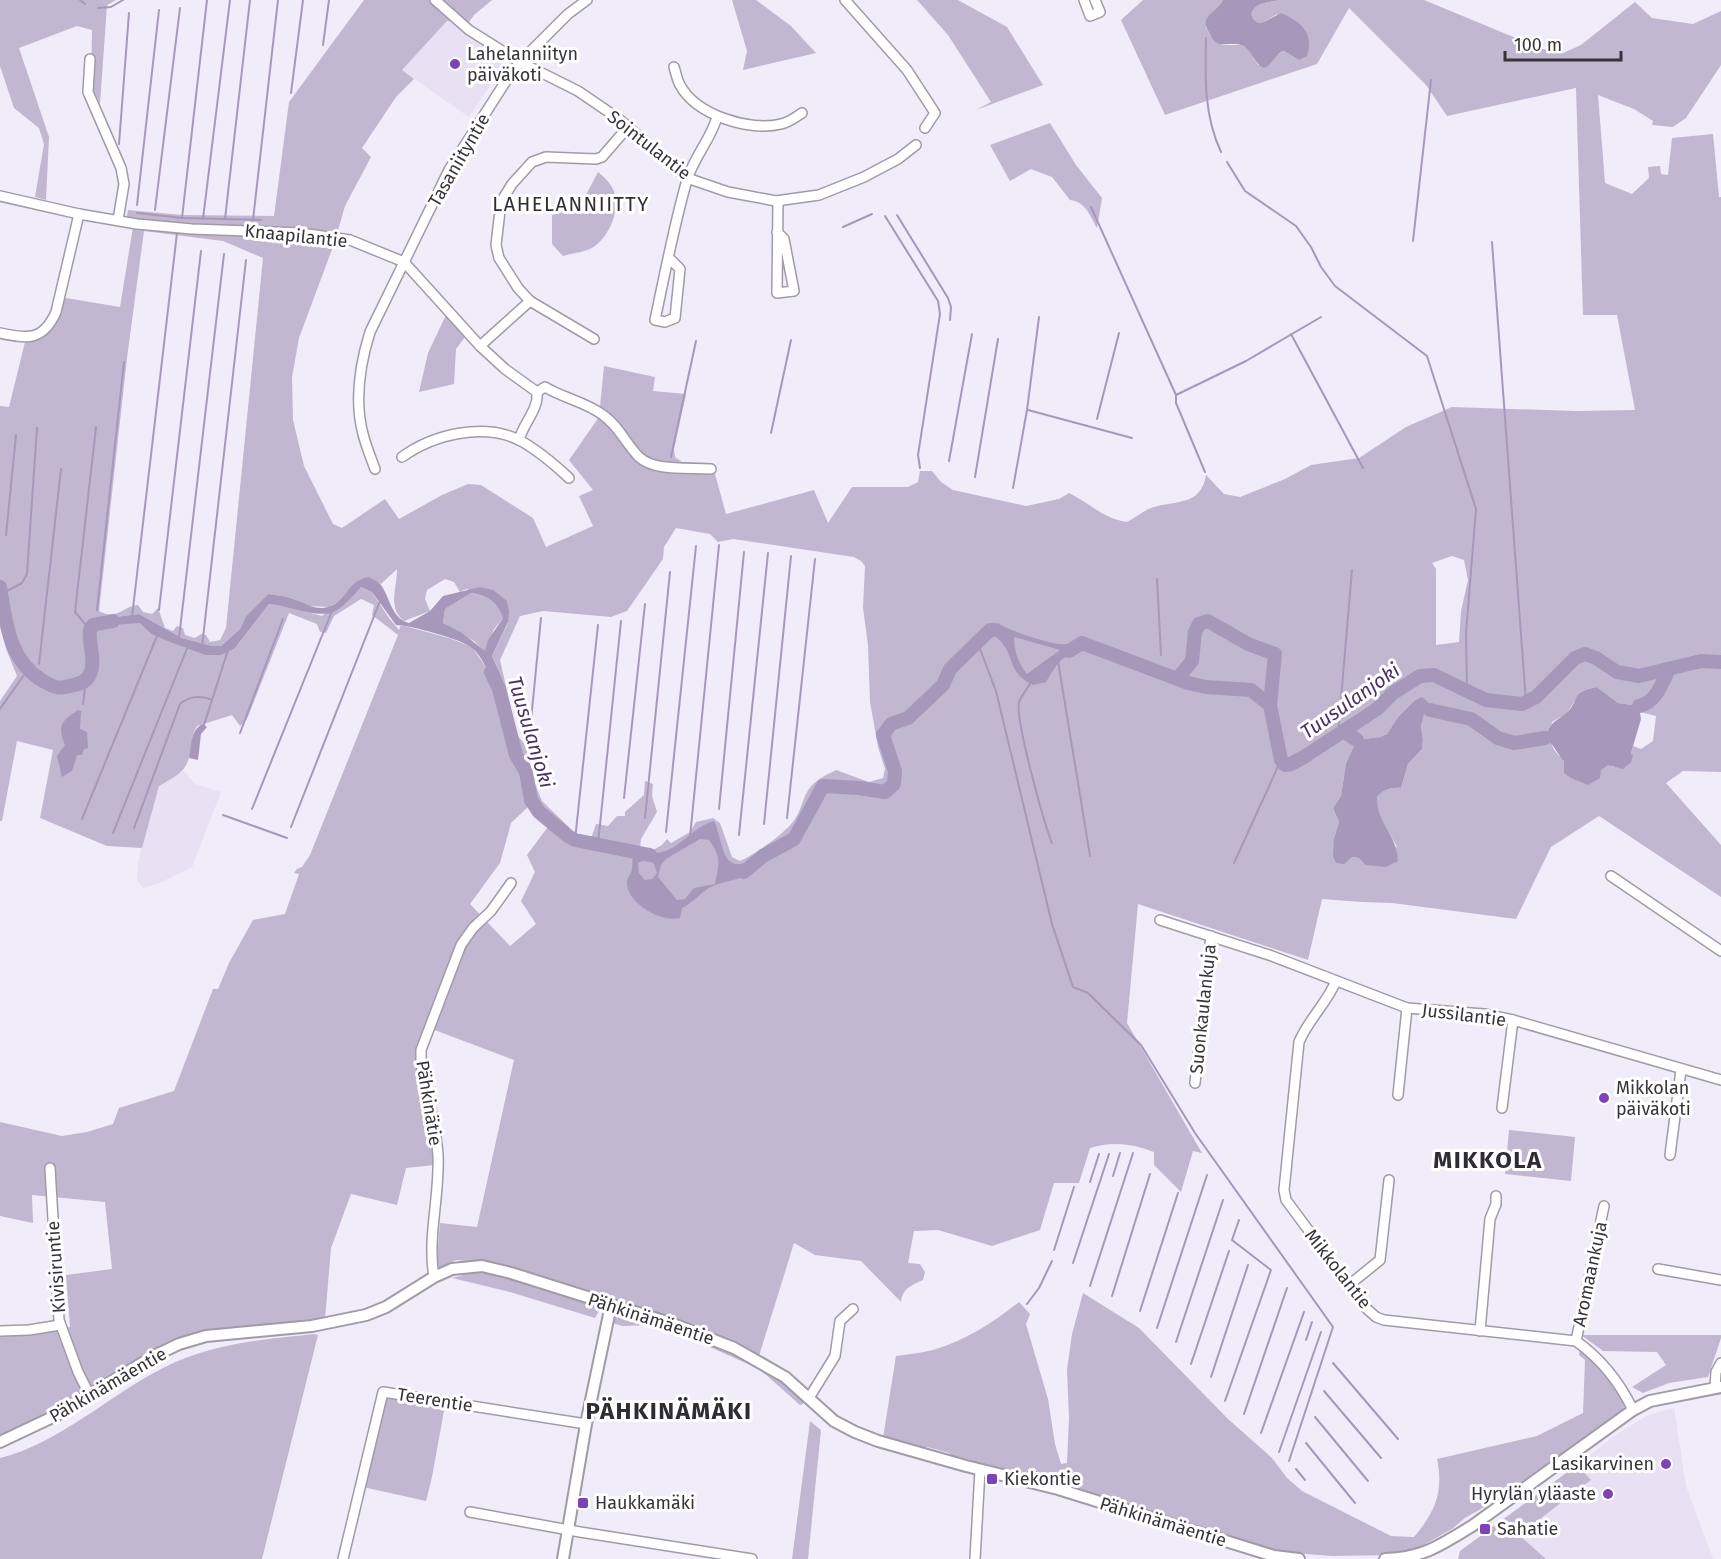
<svg xmlns="http://www.w3.org/2000/svg" width="1721" height="1559" font-family="'Fira Sans',sans-serif">
	<style>
		.built { fill: #e8e0f3 }
		.green { fill: #c1b7d0; fill-rule: evenodd }
		.water { fill: #a798bb; fill-rule: evenodd }
		.lines { fill: none; stroke-linecap: round; stroke-linejoin: round }
		.stream { stroke: #a798bb; stroke-width: 2 }
		.river { stroke: #a798bb; stroke-width: 14 }
		.minor-casing { stroke: #a09ba7; stroke-width: 12 }
		.tertiary-casing { stroke: #a09ba7; stroke-width: 14 }
		.minor { stroke: #fff; stroke-width: 9 }
		.tertiary { stroke: #fff; stroke-width: 10 }
		.poi-dot { fill: #7e41b6; stroke: #fff; stroke-width: 2 }
		.labels { text-anchor: middle; stroke-width: 6; stroke-linejoin: round; paint-order: stroke }
		.poi-label { font-size: 18px; fill: #363439; stroke: #fff; text-anchor: start }
		.street-label { font-size: 18px; fill: #363439; stroke: #fff }
		.neighbourhood-label { font-size: 20px; letter-spacing: 1.5px; fill: #302c36; stroke: #fff }
		.water-label { font-size: 20px; font-style: italic; fill: #493262; stroke: #fff }
		.district-label { font-size: 24px; font-weight: bold; letter-spacing: 1.5px; fill: #302c36; stroke: #fff }
	</style>
	<rect width="100%" height="100%" fill="#f1ecf9"/>
	<!-- built -->
	<g class="built">
		<path d="M447 21H450L468 35 503 57 499 72 469 117 402 70Z"/>
		<path d="M184 771 195 784 221 792 192 867 157 884 143 888 137 881 138 862 159 786Z"/>
		<path d="M1674 1408 1686 1486 1713 1559H1546L1519 1535 1590 1481 1577 1465 1617 1434 1650 1414Z"/>
	</g>
	<!-- green -->
	<g class="green">
		<path d="M0 0H116L107 5 100 104 91 85 92 30 77 26 19 48 49 137 46 200 35 197 44 144 39 128 14 108 0 66Z"/>
		<path d="M364 0H492L474 15 463 30 450 21H447L402 70 414 79 396 97 362 148 371 157 345 206 334 244 299 338 292 377 293 420 304 466 333 524 342 528 385 499 399 519 442 495 468 484 481 485 533 518 546 547 593 526 579 496 593 490 569 460 599 417 604 366 655 377 653 391 686 394 674 449 675 457 682 462 712 463 726 514 814 490 828 523 852 487H908L918 482 920 471H932L941 482 953 490 1026 506 1059 499 1069 493C1091 504 1102 518 1127 522 1135 518 1143 511 1151 508 1174 500 1201 507 1206 475L1224 494 1240 497 1285 479 1311 465 1359 458 1406 427 1452 407 1576 411 1635 410 1617 315H1583L1576 88 1447 116 1426 85 1349 8 1317 64 1165 115 1121 20 1143 0H1223L1206 27 1209 34 1223 45H1241L1248 49 1258 65H1269L1275 56 1284 51 1299 60 1277 14 1264 22 1258 23 1252 19 1251 14C1256 1 1268 3 1279 0H1424L1542 49 1563 53 1581 45 1635 2 1652 18 1693 24 1721 11V65L1686 118 1673 127 1652 125 1653 121 1634 109 1598 95 1605 183 1632 194 1649 178 1648 167 1660 166 1661 174 1668 175 1672 138 1713 134 1719 197H1721V772L1683 771 1666 783 1721 845V897L1599 816 1551 847 1516 919 1392 903 1362 902 1322 899 1308 960 1138 904 1127 1023 1202 1153 1193 1151 1181 1192 1154 1165V1152C1132 1144 1113 1141 1090 1148L1079 1183H1054L1040 1230 992 1246 938 1230 914 1231 908 1263 920 1264 925 1272 923 1280C910 1286 903 1288 901 1302L861 1261 815 1255 794 1243 759 1356 730 1342 484 1262 456 1260 436 1270 440 1223 477 1227 514 1060 432 1029 416 1067 435 1165 406 1168 397 1205 351 1194 331 1248 325 1319 202 1331 160 1347 35 1421 0 1436V1334L15 1335 70 1327 66 1275 112 1269 105 1202 32 1195 33 1223 0 1216V1122L62 1136 87 1132 113 1124 119 1108 174 1091 213 989H218L229 963 253 920 285 914 299 874 294 873 297 869 302 867 310 855 398 635 372 615 374 605 361 599 334 616 326 633 320 632 317 624 289 613 247 719 240 726 232 715 197 726C192 733 193 738 192 746 187 772 181 773 159 786L142 848 107 846 40 818 53 750 17 741 2 821H0V701L17 676 6 649 0 620V406L9 407 26 338 42 332 60 297 120 307 133 227 126 222 128 210 182 215 274 216 289 102ZM144 231 223 241 263 258 226 628 220 640 210 642 206 635 201 634 195 638 185 635 183 628 177 626 173 631 165 628 158 608 152 614 143 612 138 605C123 606 117 621 99 611L127 358ZM676 528 710 534 718 542 733 539 854 557 861 561 865 566 863 608 868 645 870 702 878 747 885 769 883 778 869 782 836 770C826 775 815 780 809 789 803 797 801 810 795 819 786 833 755 854 740 861L732 857 720 823 713 818 696 822 690 832 671 843 667 839 662 845 651 851 640 848 641 839 657 812 652 796 653 784 645 781 644 795 625 812V816H617L608 826 596 824 592 836H578L542 801 531 774 529 749 517 735 500 660 520 616 543 611 611 617 627 611 663 559 664 547ZM1452 556 1464 560 1468 580 1461 611 1459 642 1436 645V569L1432 563ZM397 569C397 590 387 607 404 621L430 611 425 599 427 590 445 579 454 582 460 592 466 589 507 601 508 623 492 656 504 683 485 666 472 647 449 638 401 625 399 630 389 618 372 592 361 587 322 616 281 605 269 604 235 648 205 655 151 634 140 622 99 626 95 621 107 618 139 614 182 638 212 646H221L240 629 246 616 268 594 292 598 308 606 329 607 340 601 346 593 369 577 381 584ZM1597 687 1618 703 1639 706 1640 712 1656 716 1653 741 1641 749 1633 746 1631 753 1614 767 1608 764 1601 770C1583 766 1555 764 1551 741 1550 735 1551 728 1552 722 1557 719 1565 715 1568 711 1580 696 1573 691 1597 687ZM1414 701 1424 713 1421 726 1423 740 1422 749 1408 764 1401 788C1391 787 1383 790 1377 797L1376 809 1397 847 1365 865 1359 858 1352 857 1334 838 1339 822 1333 808 1341 796 1346 763 1357 740 1380 737 1387 734 1398 717ZM529 806 550 824 527 855 535 872 521 901 536 924 510 946 470 904 500 863 511 823Z"/>
		<path d="M732 0H756L791 26 816 53 743 70 747 51Z"/>
		<path d="M917 0H958L1007 27 1043 85 976 110 991 102 948 35Z"/>
		<path d="M1050 123 1076 165 1102 198 1097 228C1090 216 1086 202 1070 200L1052 177 1031 169 1010 181 990 145Z"/>
		<path d="M598 172C605 178 613 185 615 195 619 213 609 235 595 246 587 252 573 253 563 256L552 244V215L579 208Z"/>
		<path d="M446 315 465 337 456 349 454 384 419 392 428 353Z"/>
		<path d="M471 593C489 597 497 600 503 618L494 629 485 652 474 641 443 624 445 609Z"/>
		<path d="M1509 1130 1575 1137 1571 1181 1505 1174Z"/>
		<path d="M478 1271 530 1284 596 1305 599 1311 595 1318 510 1292 452 1278Z"/>
		<path d="M1083 1293 1139 1328 1228 1419 1272 1458 1287 1478 1302 1491 1391 1536 1414 1537C1435 1512 1444 1492 1437 1459L1537 1436 1583 1413 1585 1360 1579 1355 1580 1347C1598 1362 1615 1383 1626 1404L1621 1412 1507 1494 1465 1518 1452 1529 1420 1547 1392 1555 1332 1556 1281 1552 1054 1483 977 1464 971 1460 952 1456 949 1453 927 1447 919 1449 883 1438 896 1356C908 1354 921 1353 933 1350 965 1341 994 1322 1019 1302L1030 1314 1026 1324 1048 1399 1055 1444 1061 1464 1067 1463 1069 1418 1067 1370 1072 1334Z"/>
		<path d="M624 1315C670 1329 716 1342 758 1366L757 1368 685 1336 650 1325 623 1326 615 1324 611 1319 616 1316Z"/>
		<path d="M314 1334 318 1335 262 1559H0V1458C58 1444 111 1394 163 1368 212 1343 261 1340 314 1334Z"/>
		<path d="M1581 1335H1721V1338L1708 1377 1669 1383 1643 1393 1632 1387 1666 1365 1657 1352 1603 1351Z"/>
		<path d="M766 1371 787 1384 803 1400V1404L800 1405 765 1374 763 1372Z"/>
		<path d="M385 1396 445 1405 432 1477 426 1501 363 1487Z"/>
		<path d="M810 1421 821 1430 808 1559H792Z"/>
		<path d="M1577 1465 1591 1480 1519 1535 1546 1559H1458L1460 1551Z"/>
	</g>
	<!-- water -->
	<g class="water">
		<path d="M1223 0H1279C1268 3 1256 1 1251 14L1253 19 1258 23 1264 22 1281 13C1300 21 1315 33 1307 56L1299 60 1284 51C1274 54 1273 65 1264 68 1254 64 1252 49 1241 45 1234 43 1228 45 1221 44 1216 44 1213 40 1211 36 1197 15 1215 15 1223 0Z"/>
		<path d="M369 577C373 579 379 582 381 585 390 598 392 619 409 623L430 611 443 596 480 587 493 590 507 601 509 612 508 622 492 656 504 683 496 689C490 676 483 657 472 648 462 639 409 625 396 625L372 592 361 587C354 595 346 604 337 610 322 621 288 605 269 604L235 648 221 655H205L170 642 151 634 140 623 99 626 93 623 107 618 139 614 182 638 212 646H221L240 629 246 616 268 594C276 595 284 596 291 598 303 602 315 611 328 607 347 602 347 580 369 577ZM471 593C488 596 497 601 503 618L488 640 485 651 462 633 443 623 445 609Z"/>
		<path d="M999 623C1003 629 1051 644 1060 644 1067 645 1077 641 1084 640L1086 649C1058 659 1061 658 1046 682L1033 685C1004 671 1018 655 995 636L984 643 978 634ZM1014 637 1060 650 1027 674C1018 663 1014 651 1014 637Z"/>
		<path d="M1597 687 1618 703 1639 706 1641 719 1631 753 1633 756 1631 762 1623 769 1608 765 1601 770 1600 778 1588 785 1571 778 1564 773V761C1557 754 1554 744 1545 738 1553 719 1552 725 1566 713 1581 701 1568 692 1597 687Z"/>
		<path d="M1422 697 1428 702 1430 710 1424 714 1421 726 1423 740 1422 749 1408 764 1401 788C1391 787 1383 790 1377 797 1376 822 1397 834 1398 861L1386 867 1365 865 1359 858 1352 857 1344 864 1336 863 1333 856 1334 838 1339 822 1333 808 1341 796 1346 763 1357 740 1380 737 1387 734 1398 717 1414 701Z"/>
		<path d="M78 710 81 711 80 729 87 732 88 748 84 749 82 755H77L72 771 62 777 57 756 65 745C57 726 61 721 78 710Z"/>
		<path d="M203 724 207 727 201 734 198 760 189 758C192 746 190 729 203 724Z"/>
		<path d="M714 821C725 845 720 878 757 858L759 862C745 884 729 877 709 888 699 894 693 903 682 908L680 918C662 923 625 903 627 881 628 877 632 873 632 868 633 862 632 856 633 849 641 851 649 854 657 853 679 851 693 826 714 821ZM700 839 709 840C722 858 719 864 715 884L694 888 685 899 677 900 658 877 661 865 666 859ZM647 859 654 864 657 873 652 879 645 880 639 873 638 863Z"/>
	</g>
	<g class="lines">
		<!-- stream -->
		<g class="stream">
			<path d="M80 0 85 4"/>
			<path d="M98 8 111 7 123 0"/>
			<path d="M1206 38C1205 78 1204 116 1221 152"/>
			<path d="M323 45 329 0"/>
			<path d="M291 93 303 0"/>
			<path d="M119 144 129 13"/>
			<path d="M1227 162 1245 191 1296 226 1311 247 1321 267 1335 286 1427 356 1476 509 1466 633 1467 690"/>
			<path d="M137 205 159 10"/>
			<path d="M1091 207 1176 395 1246 361 1321 317"/>
			<path d="M155 210 180 8"/>
			<path d="M137 213 182 218 261 220"/>
			<path d="M897 215 948 298 951 307 950 320"/>
			<path d="M885 216 938 301 940 314 918 455 920 468"/>
			<path d="M182 218 207 0"/>
			<path d="M203 219 230 0"/>
			<path d="M225 219 250 0"/>
			<path d="M253 220 278 0"/>
			<path d="M843 227 872 214"/>
			<path d="M1413 241 1431 80"/>
			<path d="M1492 242 1526 702"/>
			<path d="M1291 334 1363 468"/>
			<path d="M1176 395V403L1205 472"/>
			<path d="M1028 410 1132 438"/>
			<path d="M1097 419 1119 333"/>
			<path d="M771 433 791 340"/>
			<path d="M671 457 696 341"/>
			<path d="M949 461 972 334"/>
			<path d="M975 477 998 339"/>
			<path d="M1013 488 1027 410 1039 317"/>
			<path d="M6 535 16 435"/>
			<path d="M1157 579 1161 655"/>
			<path d="M1 594 22 583 27 574 37 428"/>
			<path d="M97 610 124 362"/>
			<path d="M159 610 201 251"/>
			<path d="M132 617 177 233"/>
			<path d="M90 630 75 612 96 427"/>
			<path d="M179 638 224 254"/>
			<path d="M977 641 996 691 1052 924 1073 987 1088 993 1141 1045 1195 1133 1333 1327 1289 1461"/>
			<path d="M202 647 246 260"/>
			<path d="M1058 661 1090 856"/>
			<path d="M39 664 61 469"/>
			<path d="M1031 682C1028 688 1021 696 1019 702 1015 720 1044 823 1052 843"/>
			<path d="M83 704 86 680"/>
			<path d="M0 709 29 668"/>
			<path d="M204 725 212 700"/>
			<path d="M240 733 283 619"/>
			<path d="M1338 734 1352 570"/>
			<path d="M529 741 541 618"/>
			<path d="M624 798 645 604"/>
			<path d="M252 809 332 611"/>
			<path d="M719 809 744 552"/>
			<path d="M223 815 287 838"/>
			<path d="M645 818 670 572"/>
			<path d="M787 818 815 559"/>
			<path d="M82 819 157 636"/>
			<path d="M764 824 791 556"/>
			<path d="M291 827 380 601"/>
			<path d="M134 828 180 704C189 696 201 695 212 700L228 650"/>
			<path d="M666 832 696 546"/>
			<path d="M113 833 188 646"/>
			<path d="M739 835 768 553"/>
			<path d="M690 837 719 545"/>
			<path d="M575 840 598 625"/>
			<path d="M598 844 621 621"/>
			<path d="M1234 863 1281 760"/>
			<path d="M1113 1176 1120 1153"/>
			<path d="M1090 1182 1099 1154"/>
			<path d="M1054 1250 1074 1187"/>
			<path d="M1073 1263 1109 1154"/>
			<path d="M1090 1286 1133 1153"/>
			<path d="M1112 1296 1150 1174"/>
			<path d="M1027 1304 1039 1288 1052 1261"/>
			<path d="M1140 1311 1178 1193"/>
			<path d="M1157 1328 1207 1175"/>
			<path d="M1306 1340 1312 1322"/>
			<path d="M1176 1342 1223 1200"/>
			<path d="M1333 1363 1398 1439"/>
			<path d="M1191 1364 1229 1251"/>
			<path d="M1211 1377 1248 1265"/>
			<path d="M1324 1391 1381 1458"/>
			<path d="M1225 1401 1271 1270 1232 1240 1239 1220"/>
			<path d="M1244 1414 1287 1288"/>
			<path d="M1315 1417 1368 1481"/>
			<path d="M1261 1433 1304 1312"/>
			<path d="M1306 1443 1355 1503"/>
			<path d="M1279 1452 1321 1332"/>
			<path d="M1296 1469 1305 1480"/>
		</g>
		<!-- river -->
		<g class="river">
			<path d="M0 587C6 624 9 660 43 681 50 685 57 689 65 687 74 685 85 684 89 676 97 662 88 644 90 630L93 625 113 621"/>
			<path d="M1069 651 1082 643 1188 683 1206 687 1251 690 1270 705 1281 760 1285 765 1291 764 1304 757 1377 709 1393 693 1420 676 1434 675 1486 700 1522 704 1536 697 1575 658 1585 654 1596 658 1617 672 1639 676 1701 661 1721 662"/>
			<path d="M491 672 499 689 516 755 526 772 531 800 539 812 568 836 575 840 650 855"/>
			<path d="M1178 678 1192 661 1195 632 1199 624 1208 621 1248 644 1275 654 1270 705"/>
			<path d="M1639 706C1656 703 1662 683 1669 669"/>
			<path d="M1430 710 1471 719 1498 738 1514 743 1545 738"/>
			<path d="M1343 731 1357 740"/>
			<path d="M744 872 763 856 794 839 823 786 859 788 885 792 894 784 895 771 883 735 891 724 908 718 943 685 950 669 990 630H995"/>
		</g>
		<defs>
			<g id="minor">
				<path d="M435 0 469 30 520 62 578 91 619 119 687 178 728 192 776 201 819 195 864 177 898 159 916 145"/>
				<path d="M845 0 907 70 935 113 925 128"/>
				<path d="M1084 0 1090 16 1100 12 1095 0"/>
				<path d="M90 59 88 92 121 168 124 184 118 220"/>
				<path d="M674 67C676 73 677 80 680 85 696 115 750 132 781 124 788 123 796 117 802 113"/>
				<path d="M0 196 79 214 137 224 192 229 301 233 350 240 404 262 480 346 505 369 537 392"/>
				<path d="M777 232 784 239 794 291 777 293 778 201"/>
				<path d="M669 258 680 269 675 318 665 322 655 320C665 273 674 225 687 180 694 157 711 139 717 117"/>
				<path d="M0 333C28 339 43 341 56 312L79 214"/>
				<path d="M594 339 530 301 518 288 499 258 496 245 501 202 512 184 532 162 546 157 596 159 602 157 628 127"/>
				<path d="M480 346 530 301"/>
				<path d="M537 392 545 387C563 398 586 402 603 415 619 426 626 444 639 457 655 472 690 467 711 469"/>
				<path d="M519 440C523 423 539 410 537 392"/>
				<path d="M402 457C434 434 485 422 521 441 539 451 554 464 569 478"/>
				<path d="M375 469C371 458 366 446 363 434 354 400 360 364 370 332L449 170 504 84 520 62 568 14 587 0"/>
				<path d="M1611 876 1721 951"/>
				<path d="M1160 920 1272 956 1407 1008 1484 1014 1513 1020 1721 1080"/>
				<path d="M1336 981C1327 1003 1308 1020 1299 1042L1284 1190 1286 1200 1367 1309 1376 1317 1384 1320 1576 1341C1600 1358 1620 1383 1633 1410"/>
				<path d="M1195 1083 1211 936"/>
				<path d="M1398 1095 1407 1008"/>
				<path d="M1502 1108 1513 1020"/>
				<path d="M1670 1155 1681 1070"/>
				<path d="M50 1168 59 1320 78 1372 90 1396"/>
				<path d="M1658 1269 1721 1280"/>
				<path d="M434 1277C427 1237 440 1196 438 1155 436 1124 426 1093 421 1063V1050L461 945 473 928 491 911 511 883"/>
				<path d="M1349 1285 1380 1260 1389 1180"/>
				<path d="M0 1331 29 1330 60 1325"/>
				<path d="M1480 1331 1490 1219 1496 1204V1196"/>
				<path d="M1576 1341 1604 1206"/>
				<path d="M1715 1388 1716 1372 1721 1363"/>
				<path d="M809 1398 835 1356 840 1321 853 1309"/>
				<path d="M470 1512 580 1532 752 1559"/>
				<path d="M343 1559 383 1392 586 1424"/>
				<path d="M975 1559 980 1470"/>
			</g>
			<g id="tertiary">
				<path d="M0 1442 57 1415 154 1356 179 1344 206 1336 312 1326 366 1315 386 1307 434 1277 452 1269 482 1266 511 1273 673 1324 734 1348 785 1377 834 1421 855 1432 878 1441 966 1466 1058 1489 1274 1556 1299 1559"/>
				<path d="M563 1559 586 1424 611 1305"/>
				<path d="M1385 1559C1423 1558 1441 1545 1472 1526L1633 1410 1650 1401 1721 1387"/>
			</g>
		</defs>
		<!-- minor casing -->
		<use href="#minor" class="minor-casing"/>
		<!-- tertiary casing -->
		<use href="#tertiary" class="tertiary-casing"/>
		<!-- minor -->
		<use href="#minor" class="minor"/>
		<!-- tertiary -->
		<use href="#tertiary" class="tertiary"/>
	</g>
	<!-- markers -->
	<g class="poi-dot">
		<circle cx="455" cy="64" r="6"/>
		<circle cx="1604" cy="1098" r="6"/>
		<circle cx="1666" cy="1464" r="6"/>
		<rect x="986" y="1473" width="12" height="12" rx="3"/>
		<circle cx="1608" cy="1494" r="6"/>
		<rect x="577" y="1497" width="12" height="12" rx="3"/>
		<rect x="1479" y="1523" width="12" height="12" rx="3"/>
	</g>
	<g class="labels">
		<!-- poi labels -->
		<g class="poi-label">
			<text x="467" y="60">Lahelanniityn<tspan x="467" dy="21">päiväkoti</tspan></text>
			<text x="1616" y="1094">Mikkolan<tspan x="1616" dy="21">päiväkoti</tspan></text>
			<text x="1654" y="1470" text-anchor="end">Lasikarvinen</text>
			<text x="1004" y="1485">Kiekontie</text>
			<text x="1596" y="1500" text-anchor="end">Hyrylän yläaste</text>
			<text x="595" y="1509">Haukkamäki</text>
			<text x="1497" y="1535">Sahatie</text>
		</g>
		<!-- street labels -->
		<g class="street-label">
			<text transform="translate(649 145) rotate(38)" y="6">Sointulantie</text>
			<text transform="translate(459 160) rotate(-60)" y="6">Tasaniityntie</text>
			<text transform="translate(296 236) rotate(6)" y="6">Knaapilantie</text>
			<text transform="translate(1203 1009) rotate(-84)" y="6">Suonkaulankuja</text>
			<text transform="translate(1464 1015) rotate(7)" y="6">Jussilantie</text>
			<text transform="translate(429 1103) rotate(81)" y="6">Pähkinätie</text>
			<text transform="translate(56 1267) rotate(-94)" y="6">Kivisiruntie</text>
			<text transform="translate(1338 1269) rotate(52)" y="6">Mikkolantie</text>
			<text transform="translate(1590 1274) rotate(-78)" y="6">Aromaankuja</text>
			<text transform="translate(651 1319) rotate(18)" y="6">Pähkinämäentie</text>
			<text transform="translate(108 1385) rotate(-30)" y="6">Pähkinämäentie</text>
			<text transform="translate(435 1400) rotate(9)" y="6">Teerentie</text>
			<text transform="translate(1163 1522) rotate(17)" y="6">Pähkinämäentie</text>
		</g>
		<!-- neighbourhood labels -->
		<g class="neighbourhood-label">
			<text x="571" y="211">LAHELANNIITTY</text>
		</g>
		<!-- water labels -->
		<g class="water-label">
			<text transform="translate(1350 701) rotate(-35)" y="7">Tuusulanjoki</text>
			<text transform="translate(531 732) rotate(73)" y="7">Tuusulanjoki</text>
		</g>
		<!-- district labels -->
		<g class="district-label">
			<text x="1488" y="1168">MIKKOLA</text>
			<text x="669" y="1419">PÄHKINÄMÄKI</text>
		</g>
	</g>
	<!-- scale -->
	<path d="M1505 51v9h116v-9" fill="none" stroke="#363439" stroke-width="3"/>
	<text x="1514" y="51" font-size="18" fill="#363439" stroke="#ffffff" stroke-width="4.5" paint-order="stroke">100 m</text>
</svg>
